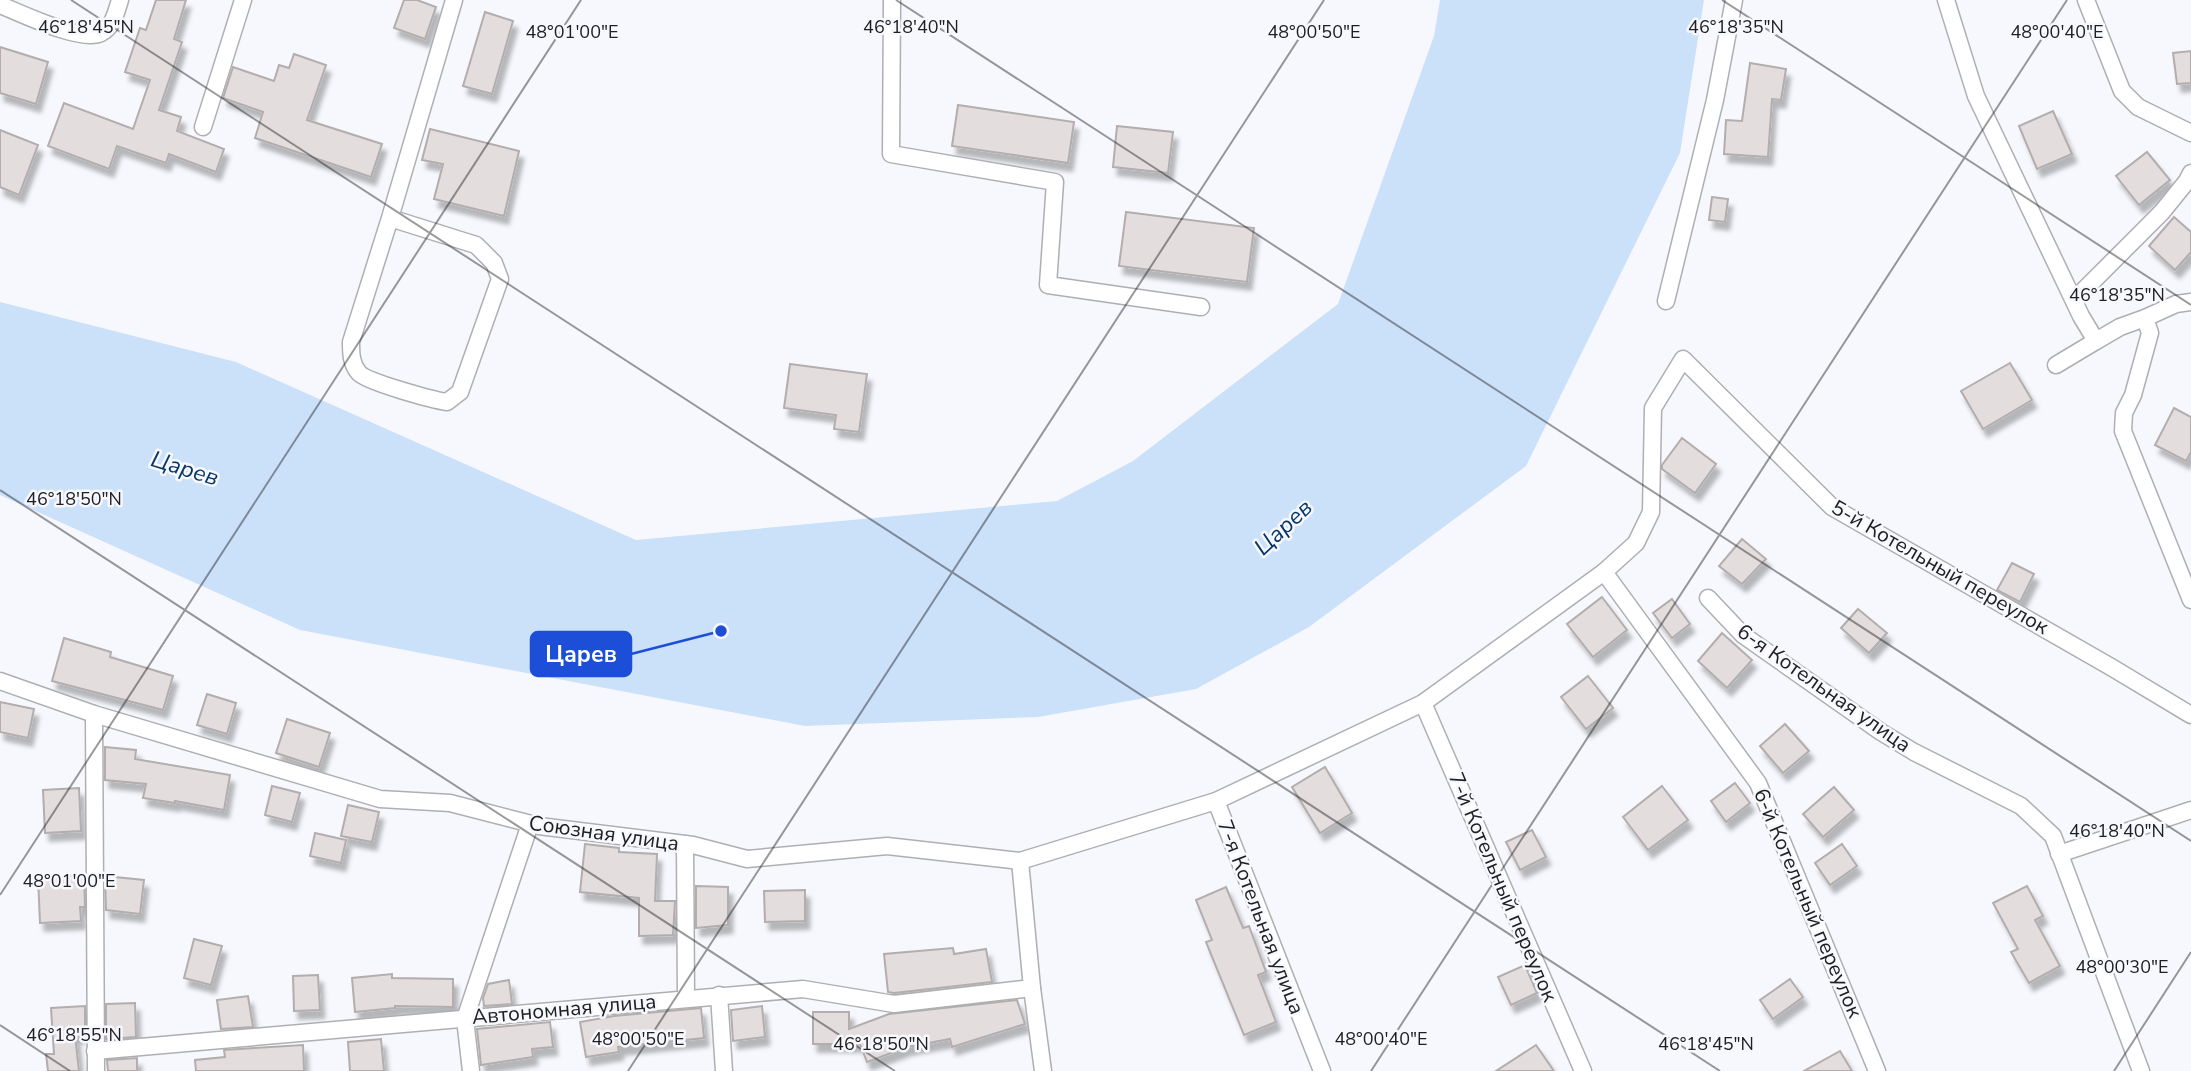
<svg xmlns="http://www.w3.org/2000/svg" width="2191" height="1071" font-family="'Nunito Sans',sans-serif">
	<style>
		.water { fill: #cbe0f9 }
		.building { fill: #e4dddd; stroke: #b3adad; stroke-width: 2; filter: url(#shadow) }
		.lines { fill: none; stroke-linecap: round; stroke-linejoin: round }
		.minor-casing { stroke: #aeafb3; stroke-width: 19 }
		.minor { stroke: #fff; stroke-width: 16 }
		.ticks { fill: none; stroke: #202022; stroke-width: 2; stroke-opacity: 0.45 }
		.labels { text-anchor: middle; stroke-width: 5; stroke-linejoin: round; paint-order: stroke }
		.street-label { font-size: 21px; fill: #202022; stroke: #f7f8fd }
		.water-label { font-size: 23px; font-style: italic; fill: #063668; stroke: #f7f8fd }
		.ticks-label { font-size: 18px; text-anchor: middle; fill: #202022; stroke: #f7f8fd; stroke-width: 5; stroke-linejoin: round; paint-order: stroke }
		.leader { fill: none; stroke: #1d4ed8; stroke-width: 2.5 }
		.callout-dot { fill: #1d4ed8; stroke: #f7f8fd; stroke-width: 2.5 }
		.callout { fill: #1d4ed8; stroke: #1d4ed8; stroke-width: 2.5 }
		.callout-label { font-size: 23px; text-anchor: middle; font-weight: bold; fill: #fff }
	</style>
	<defs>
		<filter id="shadow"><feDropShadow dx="4.5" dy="8" stdDeviation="2" flood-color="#0004"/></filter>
	</defs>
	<rect width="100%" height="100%" fill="#f7f8fd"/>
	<!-- water -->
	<path class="water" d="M1440 0H1704L1680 153 1526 466 1309 627 1196 689 1038 717 805 726 300 630 0 495V302L236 362 636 540 1057 501 1133 461 1338 304 1434 36Z"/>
	<!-- building -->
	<g class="building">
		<path d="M156 0H186L174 39 182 42 159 110 181 117 177 131 224 149 216 172 169 154 166 163 117 146 109 169 48 146 64 103 133 129 150 80 125 72 140 28 146 30Z"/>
		<path d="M404 0H417L436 7 425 39 394 28Z"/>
		<path d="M485 12 513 21 492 94 463 86Z"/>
		<path d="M0 47 48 62 36 104 0 93Z"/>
		<path d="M2191 51V83L2177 84 2173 53Z"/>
		<path d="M294 54 326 65 307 120 382 144 371 177 255 138 263 112 223 98 233 67 274 81 279 65 289 68Z"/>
		<path d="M1750 63 1786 69 1781 100 1772 99 1768 157 1724 154 1726 120 1742 121Z"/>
		<path d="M958 105 1074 122 1068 163 952 146Z"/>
		<path d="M2053 111 2072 154 2037 169 2019 126Z"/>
		<path d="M1117 126 1173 132 1168 173 1113 167Z"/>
		<path d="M430 129 519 151 504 216 434 199 443 164 422 160Z"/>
		<path d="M0 130 38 145 19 195 0 187Z"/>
		<path d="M2147 152 2170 180 2139 205 2116 176Z"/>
		<path d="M1712 197 1728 199 1725 222 1709 220Z"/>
		<path d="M1126 212 1254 228 1247 282 1119 266Z"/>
		<path d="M2174 217 2191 232V252L2175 270 2149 246Z"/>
		<path d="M2010 363 2032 400 1983 429 1961 391Z"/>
		<path d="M790 364 867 374 859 432 834 429 836 415 784 408Z"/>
		<path d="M2174 408 2191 417V452L2186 461 2155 445Z"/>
		<path d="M1682 438 1716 464 1695 493 1662 469V465Z"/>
		<path d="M1742 539 1766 559 1742 584 1719 566Z"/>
		<path d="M2012 563 2034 574 2020 602 1997 590Z"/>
		<path d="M1602 597 1627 630 1593 657 1567 624Z"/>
		<path d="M1672 599 1690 624 1672 638 1653 613Z"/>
		<path d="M1858 609 1887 633 1869 653 1841 628Z"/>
		<path d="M1722 633 1752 660 1727 688 1698 661Z"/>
		<path d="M64 638 111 652 110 657 173 676 163 710 52 681Z"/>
		<path d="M1588 676 1613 708 1586 729 1561 697Z"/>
		<path d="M207 694 236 703 227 734 197 725Z"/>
		<path d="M0 702 34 709 28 738 0 732Z"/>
		<path d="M287 719 330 733 319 767 276 753Z"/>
		<path d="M1785 724 1809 751 1783 773 1760 746Z"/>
		<path d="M105 747 136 750 135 759 230 775 224 810 175 801V803L143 798 146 784 105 780Z"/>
		<path d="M1325 767 1352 813 1320 833 1292 787Z"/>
		<path d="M1735 783 1750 803 1726 822 1711 801Z"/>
		<path d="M272 786 300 793 292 822 265 815Z"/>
		<path d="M1662 786 1688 820 1648 850 1623 817Z"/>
		<path d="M1834 787 1854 810 1823 837 1803 814Z"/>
		<path d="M79 788 81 831 45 833 43 790Z"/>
		<path d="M348 805 379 812 372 842 341 836Z"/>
		<path d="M1532 830 1546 857 1520 870 1506 842Z"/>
		<path d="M315 833 346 840 341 863 310 856Z"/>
		<path d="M585 844 619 848V852L657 854 655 901H675L673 935 639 936V898L580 892Z"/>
		<path d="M1842 844 1857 866 1830 885 1815 863Z"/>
		<path d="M84 875 85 907H80L81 921 40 923 38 877Z"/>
		<path d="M105 876 144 880 140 914 106 910Z"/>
		<path d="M696 886 728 887V925L696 928Z"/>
		<path d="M2027 886 2043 916 2035 920 2060 966 2029 983 2011 952 2018 949 1993 903Z"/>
		<path d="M1226 887 1243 928 1249 926 1266 972 1258 975 1276 1022 1244 1035 1206 942 1212 940 1196 900Z"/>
		<path d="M805 890V921L765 922 764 891Z"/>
		<path d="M194 939 222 946 211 985 184 978Z"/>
		<path d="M953 948 954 954 986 949 992 982 894 993 888 992 884 954Z"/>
		<path d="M1525 965 1537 993 1511 1005 1498 977Z"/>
		<path d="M392 974V978L453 979V1007L395 1006V1008L355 1012 352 978Z"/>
		<path d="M318 975 320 1010 294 1011 293 976Z"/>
		<path d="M1790 979 1803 997 1773 1019 1760 1000Z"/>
		<path d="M509 980 512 1004 484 1006 483 998 488 984Z"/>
		<path d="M248 996 253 1027 221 1029 217 1000Z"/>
		<path d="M1017 1000 1025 1024 952 1047 950 1039 907 1047 867 1062 860 1044H813V1012H849V1029L889 1014Z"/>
		<path d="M135 1003 136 1037 106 1039V1004Z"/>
		<path d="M85 1006V1034L75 1035 79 1071H48L46 1054H54L51 1008Z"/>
		<path d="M762 1006 765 1037 733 1041 731 1010Z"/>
		<path d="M701 1008 704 1038 618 1047 619 1052 586 1057 580 1022 614 1016Z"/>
		<path d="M550 1022 553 1047 532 1049 533 1057 481 1065 477 1029Z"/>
		<path d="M381 1039 384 1071H350L348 1042Z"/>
		<path d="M303 1045 304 1071H196L195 1060 225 1057 224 1050Z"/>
		<path d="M1536 1045 1554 1071H1496Z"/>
		<path d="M1840 1051 1852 1071H1804Z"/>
		<path d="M137 1058V1071H108L107 1060Z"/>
	</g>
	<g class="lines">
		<defs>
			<g id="minor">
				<path d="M892 0 891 154 1055 182 1048 285 1201 307"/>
				<path d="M1946 0 1976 96 2081 316 2096 341 2120 327 2145 318"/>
				<path d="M2086 0 2122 91 2138 107 2191 133"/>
				<path d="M0 5C21 13 81 43 101 33 114 26 116 12 120 0"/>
				<path d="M203 127 243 0"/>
				<path d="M390 218 476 245 494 263 500 279 460 392 447 402C433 400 367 382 359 373 351 364 351 353 351 342L390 218 454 0"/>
				<path d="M2074 300 2162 212 2187 181 2191 173"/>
				<path d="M1666 301 1715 100 1734 0"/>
				<path d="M2191 302 2176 304 2145 318 2150 333 2133 395 2124 413 2123 431 2191 600"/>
				<path d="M2056 365 2096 341"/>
				<path d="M1604 572 1758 783 1877 1071"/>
				<path d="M1708 598 1743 635 1881 732 1914 752 2021 806 2053 836 2141 1071"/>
				<path d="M0 681 94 714 380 799 450 803 539 826 693 845 747 859 887 846 1020 861 1216 801 1423 703 1604 572 1636 543 1651 512 1653 408 1683 359 1832 507 2111 667 2191 715"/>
				<path d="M1423 703 1583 1071"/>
				<path d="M94 714 96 1071"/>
				<path d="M1216 801 1322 1071"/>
				<path d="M685 844 686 998"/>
				<path d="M2059 854 2191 810"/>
				<path d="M1020 861 1032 988 1043 1071"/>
				<path d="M719 995 724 1071"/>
				<path d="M95 1051 803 989 894 1004 1032 988"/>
				<path d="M471 1071 465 1019 530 824"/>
			</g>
		</defs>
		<!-- minor casing -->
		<use href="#minor" class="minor-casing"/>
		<!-- minor -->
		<use href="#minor" class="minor"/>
	</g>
	<!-- ticks -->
	<path class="ticks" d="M71 0 1720 1071M896 0 2191 841M1722 0 2191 305M0 490 895 1071M0 895 581 0M0 1025 70 1071M628 1071 1324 0M1371 1071 2067 0M2114 1071 2191 952"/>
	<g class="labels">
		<!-- street labels -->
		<g class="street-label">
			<text transform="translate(1940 567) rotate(30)" y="7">5-й Котельный переулок</text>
			<text transform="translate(1824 688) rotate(35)" y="7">6-я Котельная улица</text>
			<text transform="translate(604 833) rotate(8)" y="7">Союзная улица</text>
			<text transform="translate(1503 887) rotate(67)" y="7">7-й Котельный переулок</text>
			<text transform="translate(1808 903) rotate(67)" y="7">6-й Котельный переулок</text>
			<text transform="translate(1261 917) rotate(69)" y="7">7-я Котельная улица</text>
			<text transform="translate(564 1009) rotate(-5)" y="7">Автономная улица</text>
		</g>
		<!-- water labels -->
		<g class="water-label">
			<text transform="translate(185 468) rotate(17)" y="8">Царев</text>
			<text transform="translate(1283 527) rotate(-43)" y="8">Царев</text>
		</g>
	</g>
	<g class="ticks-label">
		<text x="86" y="33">46°18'45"N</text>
		<text x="911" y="33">46°18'40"N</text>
		<text x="1736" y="33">46°18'35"N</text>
		<text x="1314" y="38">48°00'50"E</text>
		<text x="2057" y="38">48°00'40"E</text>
		<text x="572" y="38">48°01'00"E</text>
		<text x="2117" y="301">46°18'35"N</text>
		<text x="74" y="505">46°18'50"N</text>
		<text x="2117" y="837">46°18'40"N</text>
		<text x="69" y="887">48°01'00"E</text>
		<text x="2122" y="973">48°00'30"E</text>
		<text x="74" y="1041">46°18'55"N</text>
		<text x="638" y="1045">48°00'50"E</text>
		<text x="1381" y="1045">48°00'40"E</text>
		<text x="881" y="1050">46°18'50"N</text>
		<text x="1706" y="1050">46°18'45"N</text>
	</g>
	<!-- callouts -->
	<path class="leader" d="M721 631L631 654"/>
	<circle class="callout-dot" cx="721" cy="631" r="7"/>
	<rect class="callout" x="531" y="632" width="100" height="44" rx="7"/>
	<g class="callout-label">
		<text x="581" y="662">Царев</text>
	</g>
</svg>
